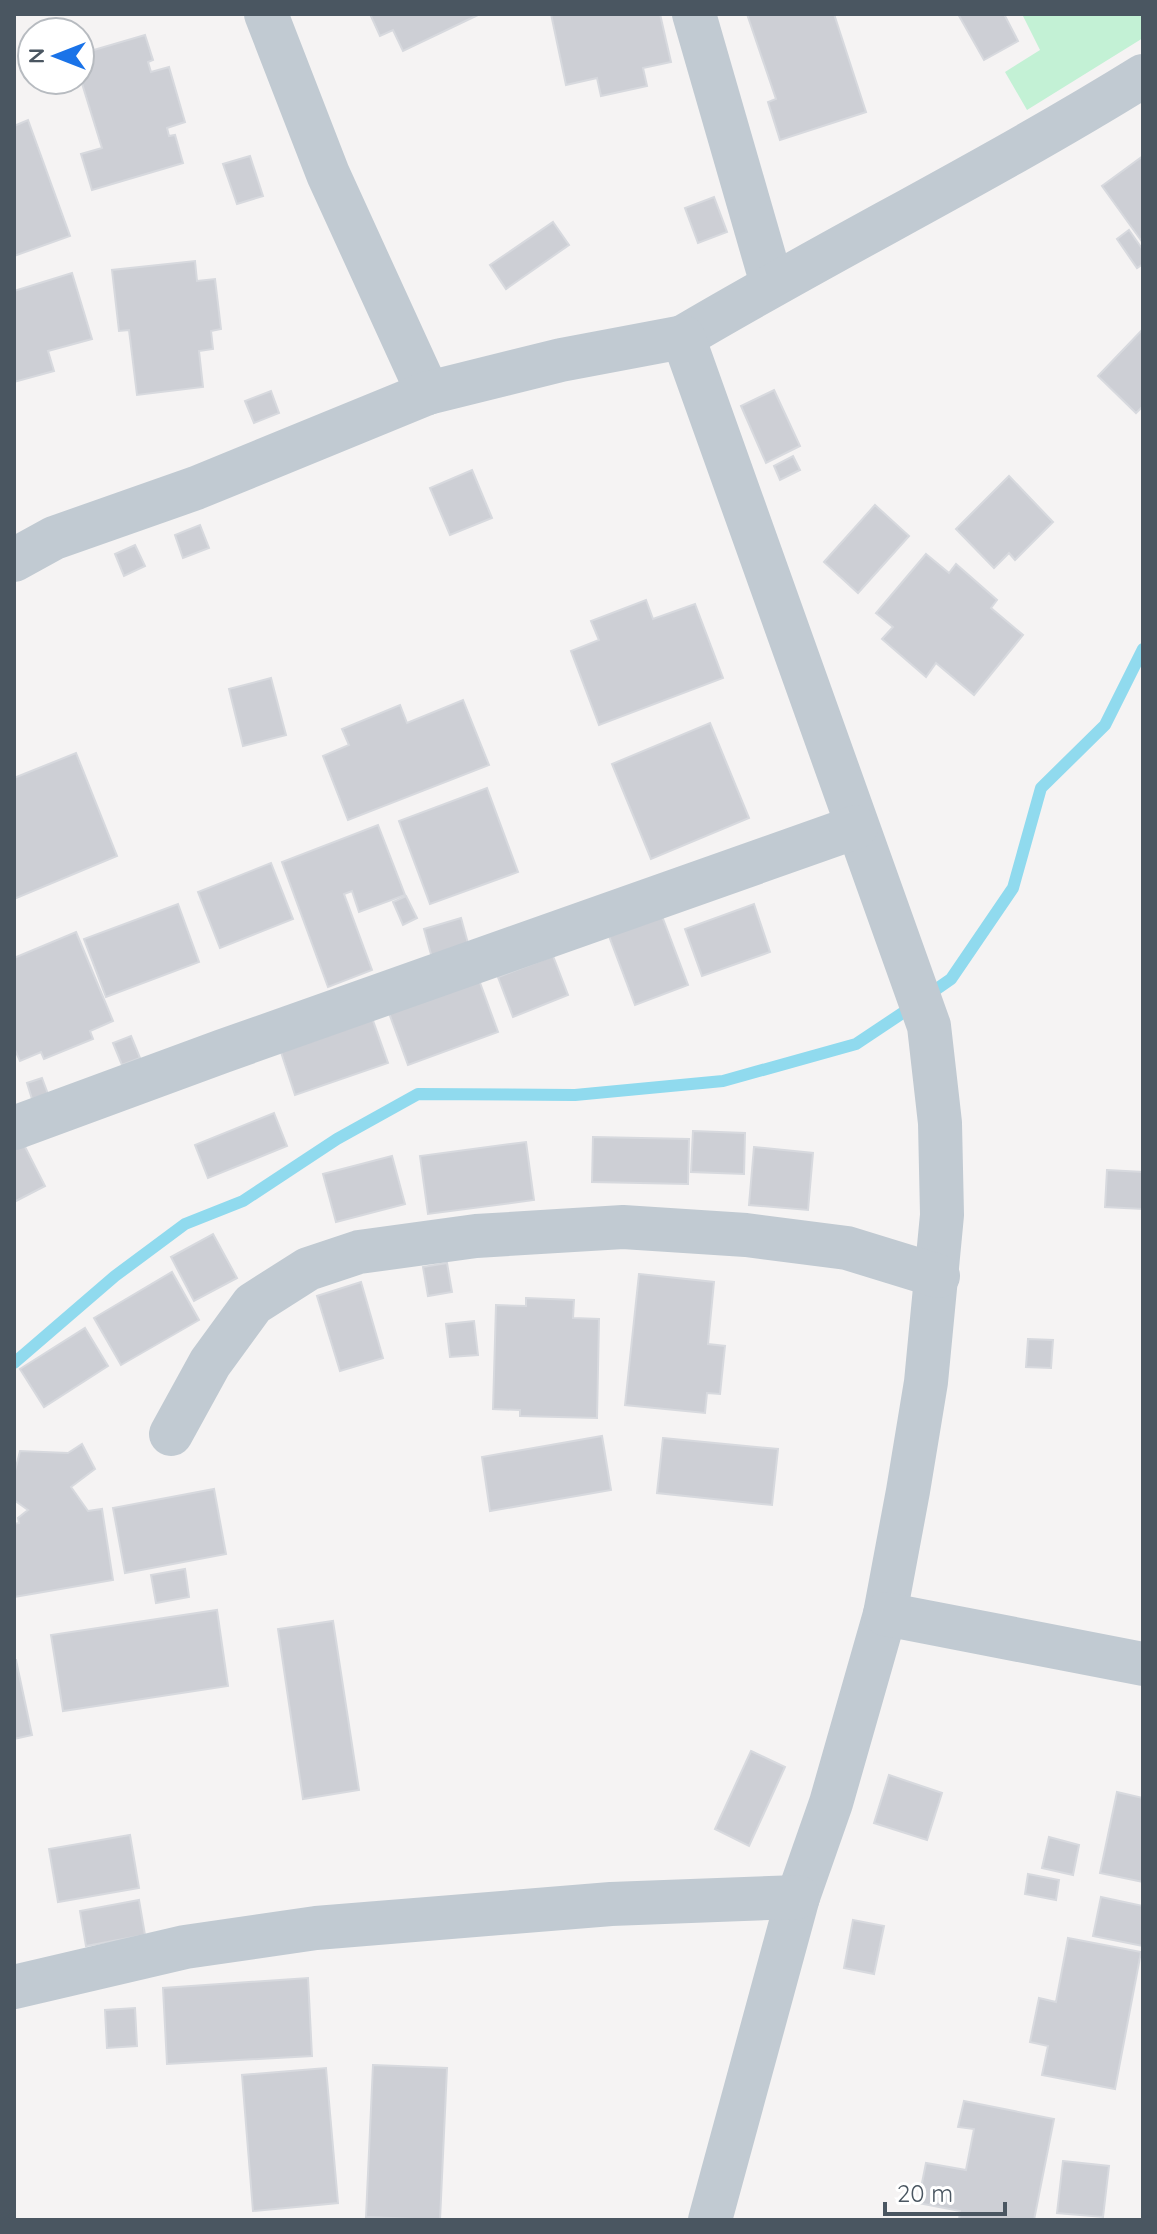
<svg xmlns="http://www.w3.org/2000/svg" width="1157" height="2234" font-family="Quicksand,sans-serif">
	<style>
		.green { fill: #c3f1d5 }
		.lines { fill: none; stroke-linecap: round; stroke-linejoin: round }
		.stream { stroke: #90daee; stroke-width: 12 }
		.building { fill: #cdcfd5; stroke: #d7d9de; stroke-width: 2 }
		.minor { stroke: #c1cad2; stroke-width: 44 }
	</style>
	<rect width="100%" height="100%" fill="#f5f3f3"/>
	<!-- green -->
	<path class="green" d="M1022 14H1143V38L1027 110 1005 72 1040 50Z"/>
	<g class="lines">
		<!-- stream -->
		<g class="stream">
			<path d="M928 995 951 979 1013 888 1041 788 1105 725 1143 649"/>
			<path d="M14 1363 115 1276 185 1224 243 1201 337 1139 418 1094 575 1095 723 1081 856 1044 913 1006"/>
		</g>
	</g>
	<!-- building -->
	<g class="building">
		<path d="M370 14H480L403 51 393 30 380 36Z"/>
		<path d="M551 14H660L671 62 643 68 647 86 601 96 597 78 566 85Z"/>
		<path d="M747 14H834L866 112 780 140 768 102 776 99Z"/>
		<path d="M958 14H1004L1018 41 984 60Z"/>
		<path d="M145 35 153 60 148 62 151 72 169 67 185 122 167 128 169 136 175 135 183 163 92 190 81 154 102 148 80 77V54Z"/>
		<path d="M28 120 70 236 14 256V126Z"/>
		<path d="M250 156 263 196 237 204 223 164Z"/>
		<path d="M1143 156V243L1102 186Z"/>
		<path d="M714 197 727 232 698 243 685 208Z"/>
		<path d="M553 222 569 245 506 289 490 265Z"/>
		<path d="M1129 230 1143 250V264L1137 268 1117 239Z"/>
		<path d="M195 261 197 281 215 279 221 329 211 331 213 349 199 351 203 387 137 395 129 330 119 331 112 270Z"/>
		<path d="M72 273 92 339 48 351 54 371 14 382V291Z"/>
		<path d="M1143 329V406L1136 413 1098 376Z"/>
		<path d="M774 390 800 446 766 463 741 406Z"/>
		<path d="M271 391 279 413 254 423 245 401Z"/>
		<path d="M793 456 800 470 780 480 774 466Z"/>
		<path d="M472 470 492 518 450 535 430 488Z"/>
		<path d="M1009 476 1053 522 1015 560 1009 553 994 568 956 529Z"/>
		<path d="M875 505 909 536 858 593 824 562Z"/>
		<path d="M200 525 209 548 183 558 175 535Z"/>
		<path d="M135 545 145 566 124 576 115 554Z"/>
		<path d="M926 554 949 573 956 564 997 600 991 608 1023 635 974 695 936 663 926 677 882 639 893 627 876 613Z"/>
		<path d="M646 600 653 619 695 604 723 678 599 725 571 651 599 640 591 621Z"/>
		<path d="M271 678 286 735 243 746 229 689Z"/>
		<path d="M463 700 489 765 348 820 323 756 349 745 342 729 400 705 407 723Z"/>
		<path d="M710 723 749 818 651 859 612 764Z"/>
		<path d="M76 753 117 856 14 899V778Z"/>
		<path d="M487 788 518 872 430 904 399 821Z"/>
		<path d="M378 825 405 895 359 912 352 891 344 894 372 970 328 987 282 862Z"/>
		<path d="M271 863 293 919 220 948 198 892Z"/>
		<path d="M406 896 417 918 403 925 393 902Z"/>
		<path d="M178 904 199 962 106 997 84 939Z"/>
		<path d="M754 904 770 952 702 976 685 929Z"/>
		<path d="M662 916 688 985 635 1005 609 936Z"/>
		<path d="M461 918 469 947 432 958 424 929Z"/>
		<path d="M76 932 113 1021 90 1031 93 1039 44 1059 41 1052 20 1061 14 1048V958Z"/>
		<path d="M553 956 568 995 513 1017 498 977Z"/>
		<path d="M479 980 498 1032 408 1065 389 1013Z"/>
		<path d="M371 1015 388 1063 295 1095 279 1046Z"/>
		<path d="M131 1036 140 1058 122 1065 113 1043Z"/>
		<path d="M42 1078 48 1094 32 1099 27 1083Z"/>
		<path d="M274 1113 287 1146 208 1178 195 1145Z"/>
		<path d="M693 1131 745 1133 744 1174 691 1172Z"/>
		<path d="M593 1137 689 1139 688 1184 592 1182Z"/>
		<path d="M22 1141 45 1186 14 1202V1145Z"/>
		<path d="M526 1142 534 1200 428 1214 420 1156Z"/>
		<path d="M754 1147 813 1153 808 1210 749 1205Z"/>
		<path d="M392 1156 405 1204 336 1222 323 1174Z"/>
		<path d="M1107 1170 1143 1172V1209L1105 1207Z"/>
		<path d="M213 1234 237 1278 194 1301 171 1257Z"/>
		<path d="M447 1263 452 1292 428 1296 423 1267Z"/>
		<path d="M172 1272 199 1320 121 1365 94 1318Z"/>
		<path d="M639 1274 714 1282 708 1344 725 1346 720 1394 707 1393 705 1413 625 1405Z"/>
		<path d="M361 1282 383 1358 340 1371 317 1296Z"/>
		<path d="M526 1298 574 1300 573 1318 599 1319 597 1418 520 1416V1410L493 1409 496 1305 526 1306Z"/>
		<path d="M474 1321 478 1355 450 1357 446 1324Z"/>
		<path d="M85 1328 108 1366 44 1407 20 1369Z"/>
		<path d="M1028 1339 1053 1340 1051 1368 1026 1367Z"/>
		<path d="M602 1436 611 1490 490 1511 482 1457Z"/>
		<path d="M663 1438 778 1449 772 1505 657 1493Z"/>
		<path d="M82 1444 95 1469 71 1487 88 1511 102 1509 113 1580 14 1597V1524L19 1523 18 1518 28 1510 14 1500V1475L20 1451 68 1453Z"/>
		<path d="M214 1489 226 1554 125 1573 113 1508Z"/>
		<path d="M185 1569 189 1597 156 1603 151 1575Z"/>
		<path d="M217 1610 228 1686 63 1711 51 1635Z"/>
		<path d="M333 1621 359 1790 303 1799 278 1629Z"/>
		<path d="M14 1660H16L32 1735 14 1739Z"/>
		<path d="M751 1751 785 1767 749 1846 715 1829Z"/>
		<path d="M889 1775 942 1793 927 1840 874 1823Z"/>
		<path d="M1117 1792 1143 1798V1882L1100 1873Z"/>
		<path d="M130 1835 139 1888 58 1902 49 1849Z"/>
		<path d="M1049 1837 1079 1845 1073 1875 1042 1868Z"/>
		<path d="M1028 1874 1059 1880 1056 1900 1025 1894Z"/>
		<path d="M1101 1897 1143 1906V1946L1093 1936Z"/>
		<path d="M139 1900 145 1935 86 1946 80 1911Z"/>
		<path d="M853 1920 884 1926 874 1974 844 1968Z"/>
		<path d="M1068 1938 1141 1952 1115 2089 1042 2075 1048 2046 1030 2042 1039 1998 1056 2002Z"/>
		<path d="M308 1978 312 2056 167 2064 163 1988Z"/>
		<path d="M135 2008 137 2046 107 2048 105 2010Z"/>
		<path d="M373 2065 447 2068 440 2220 366 2217Z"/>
		<path d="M326 2068 338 2203 253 2211 242 2075Z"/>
		<path d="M964 2101 1054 2119 1034 2220H959L960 2211 918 2203 926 2163 966 2170 974 2129 958 2127Z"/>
		<path d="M1063 2161 1109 2166 1103 2217 1057 2213Z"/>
	</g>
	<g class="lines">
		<!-- minor -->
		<g class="minor">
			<path d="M266 14 328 174 428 393"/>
			<path d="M694 14 772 284"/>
			<path d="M683 337C835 247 993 169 1143 76"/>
			<path d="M14 560 54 538 196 488 428 393 561 360 683 337 929 1026 940 1123 942 1215 926 1382 908 1491 885 1614 831 1803 798 1897 710 2220"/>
			<path d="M14 1128 223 1051 856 827"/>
			<path d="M171 1434 210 1363 253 1304 308 1269 359 1252 476 1236 623 1227 746 1235 847 1248 938 1276"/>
			<path d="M885 1614 1143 1664"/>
			<path d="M14 1987 185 1947 316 1928 611 1904 798 1897"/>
		</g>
	</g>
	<!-- border -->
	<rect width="1157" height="2234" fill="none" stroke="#4a5661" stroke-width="32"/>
	<!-- north arrow -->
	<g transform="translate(56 56) rotate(270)"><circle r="38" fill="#ffffff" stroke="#b7bbc0" stroke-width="2"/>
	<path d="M0-6L14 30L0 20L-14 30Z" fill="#1a73e8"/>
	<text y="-12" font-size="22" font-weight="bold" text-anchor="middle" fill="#4a5661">N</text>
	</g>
	<!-- scale -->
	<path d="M885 2202v12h120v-12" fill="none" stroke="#4a5661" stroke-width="4"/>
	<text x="897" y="2202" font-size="24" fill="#4a5661" stroke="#ffffff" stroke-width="6" paint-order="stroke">20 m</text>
</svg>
